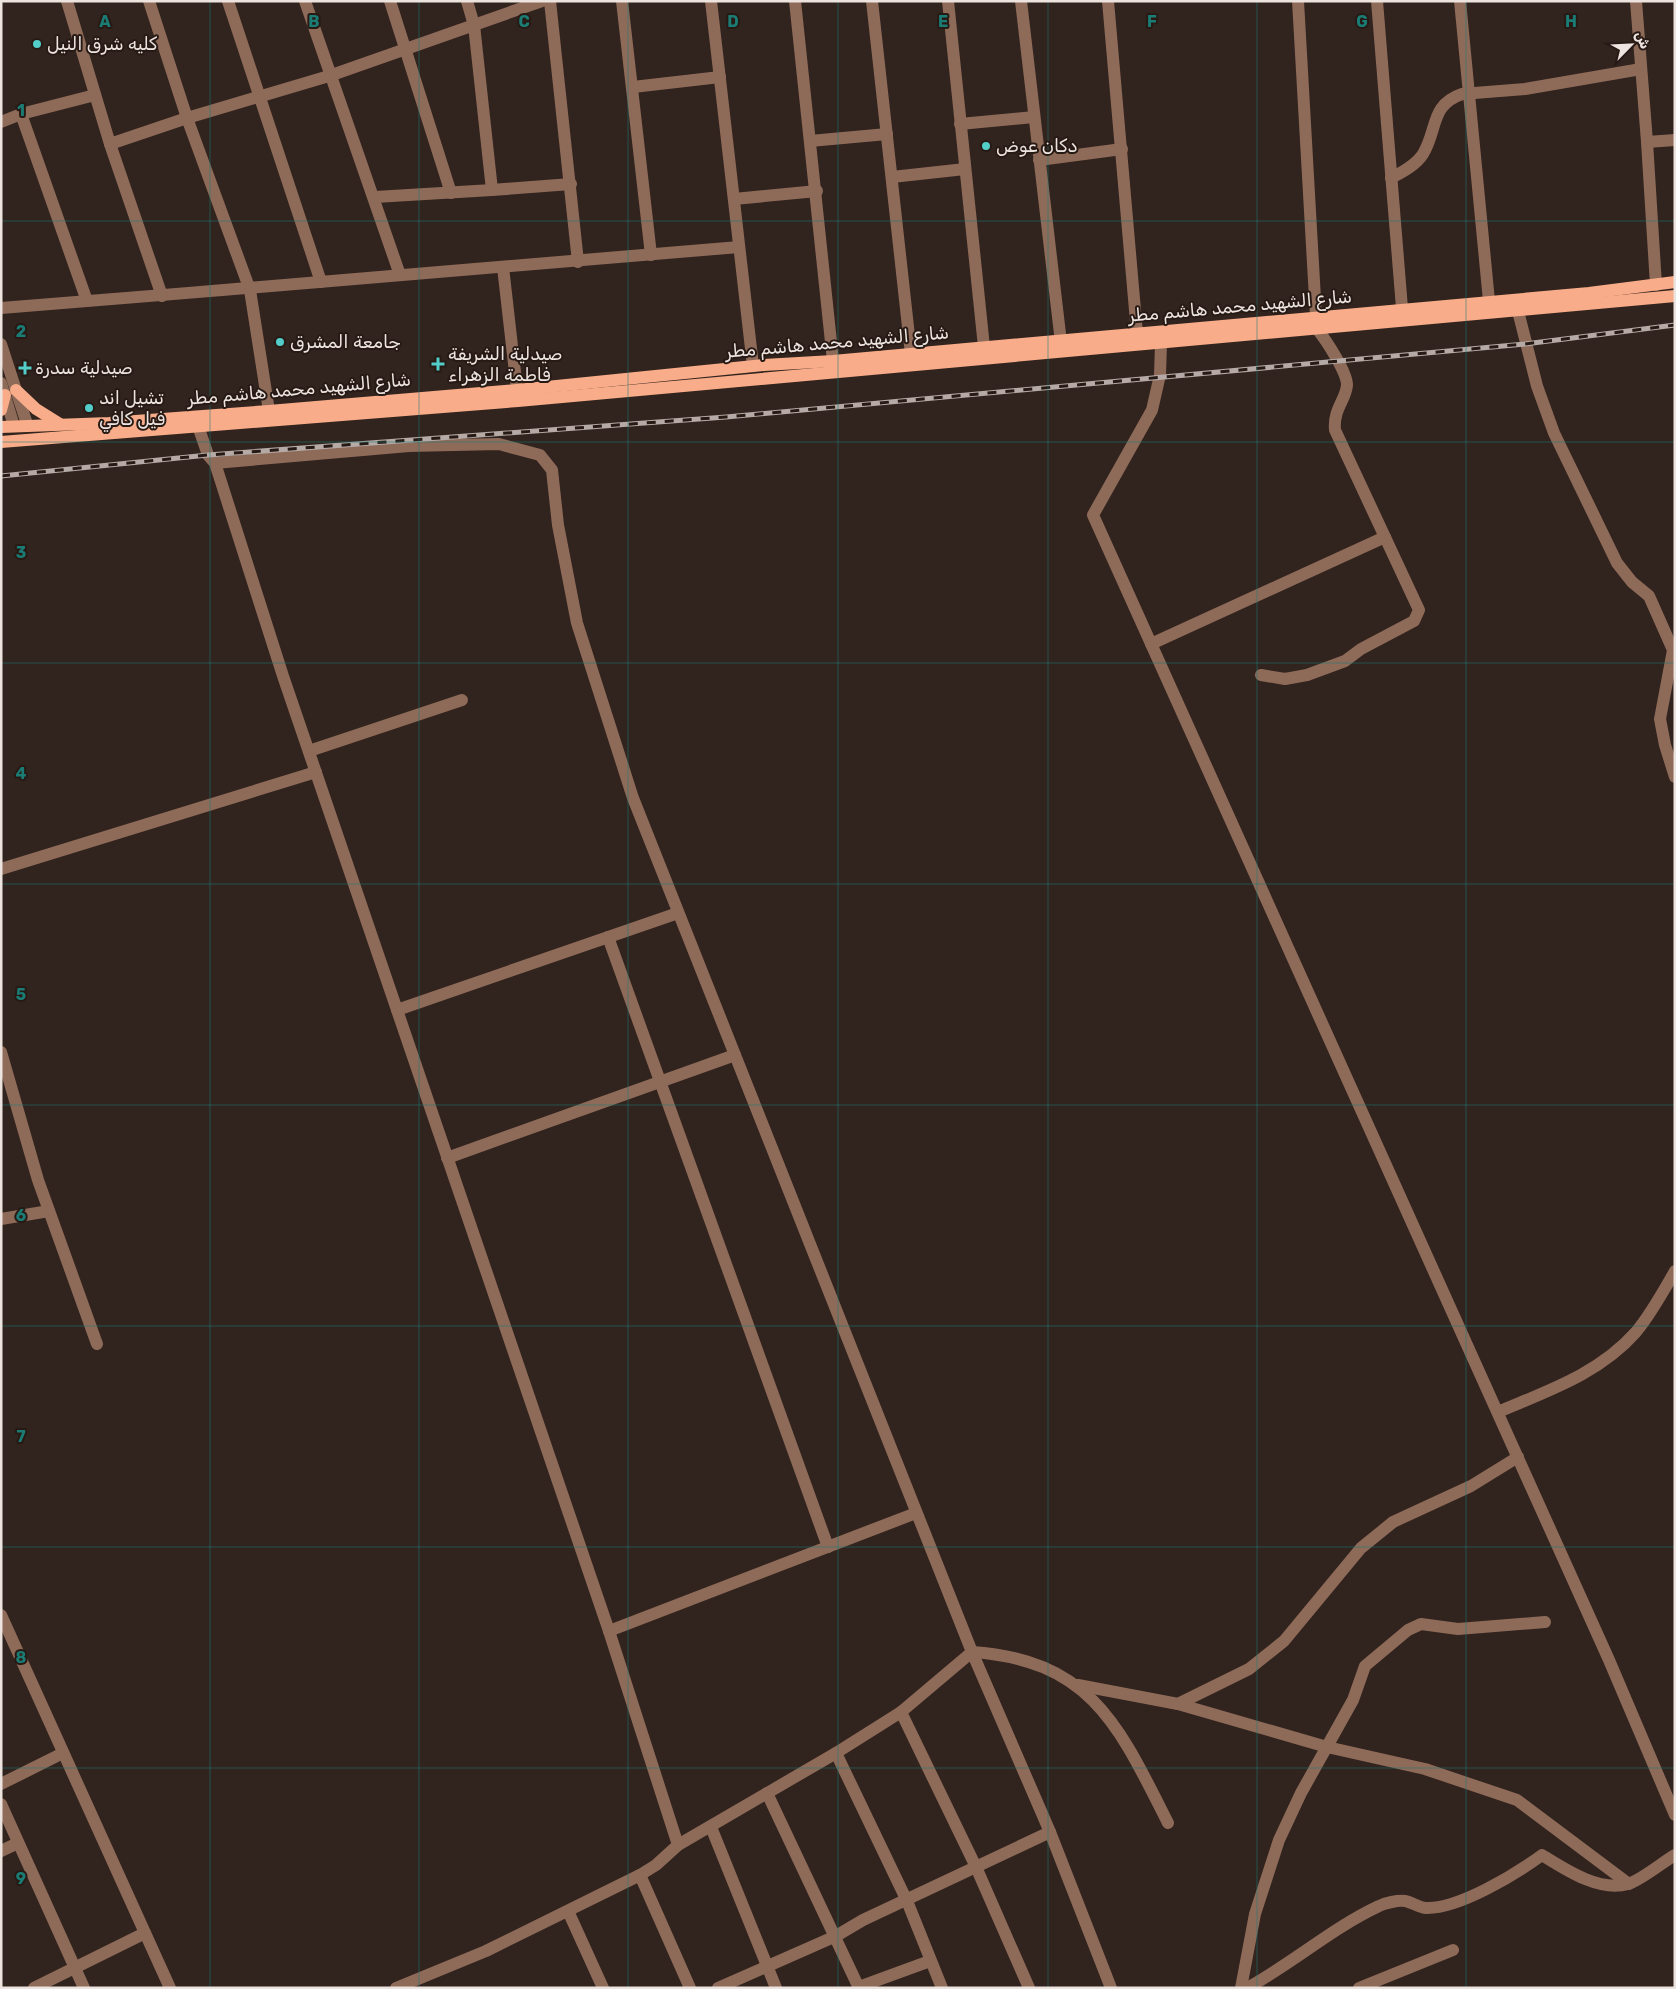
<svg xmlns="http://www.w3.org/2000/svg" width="1676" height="1989" font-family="Rubik,Cairo,sans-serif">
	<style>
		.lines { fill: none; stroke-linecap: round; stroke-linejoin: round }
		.minor { stroke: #8e6a59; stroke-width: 12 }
		.major { stroke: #f8ac89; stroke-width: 12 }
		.rail-casing { stroke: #b5aaa6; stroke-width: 5 }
		.rail { stroke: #271a14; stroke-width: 3; stroke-dasharray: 9; stroke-linecap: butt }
		.grid { fill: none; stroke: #1a7c74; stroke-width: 1; stroke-opacity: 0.55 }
		.poi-dot { fill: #53cdc9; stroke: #271a14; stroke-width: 2 }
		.labels { text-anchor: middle; stroke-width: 4; stroke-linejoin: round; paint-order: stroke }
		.poi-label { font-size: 18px; fill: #ede4e0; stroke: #271a14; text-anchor: start }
		.street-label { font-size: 18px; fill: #ede4e0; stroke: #271a14 }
		.grid-label { font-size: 16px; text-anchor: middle; font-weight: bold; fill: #1a7c74; stroke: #271a14; stroke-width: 4; stroke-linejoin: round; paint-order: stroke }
	</style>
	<rect width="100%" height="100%" fill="#31231d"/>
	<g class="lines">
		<!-- minor -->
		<g class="minor">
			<path d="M67 1 110 144 162 296"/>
			<path d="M149 1 187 118 250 290 269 411"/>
			<path d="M228 1 321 282"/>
			<path d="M305 1 400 275"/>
			<path d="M390 1 451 193"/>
			<path d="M550 1 578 262"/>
			<path d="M622 1 651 255"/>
			<path d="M711 1 753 366"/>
			<path d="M795 1 833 361"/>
			<path d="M872 1 911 354"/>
			<path d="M948 1 984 347"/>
			<path d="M1021 1 1062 351"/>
			<path d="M1108 1 1137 333"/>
			<path d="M1298 1 1316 316"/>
			<path d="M1377 1 1402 308"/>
			<path d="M1460 1 1489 301"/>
			<path d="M1636 1 1647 142 1656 285"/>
			<path d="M633 87 720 77"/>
			<path d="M21 114 87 301"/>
			<path d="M1 122 21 114 95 95"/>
			<path d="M960 124 1034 117"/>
			<path d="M810 141 887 134"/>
			<path d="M1647 142 1675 140"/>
			<path d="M110 144 187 118 329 76 542 1"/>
			<path d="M1039 160 1122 149"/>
			<path d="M892 177 965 169"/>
			<path d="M1391 178C1403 172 1416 165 1423 154 1438 129 1430 105 1462 94L1525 89 1641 69"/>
			<path d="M492 190 571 184"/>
			<path d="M375 197 492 190 474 25 467 1"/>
			<path d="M734 199 817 191"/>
			<path d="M503 267 517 390"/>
			<path d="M1 308C247 288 493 269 739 247"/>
			<path d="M1518 311 1537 386 1554 433 1617 563 1632 582 1649 596 1673 650 1660 719 1665 745 1675 777"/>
			<path d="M1161 343 1160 375 1152 410 1093 515 1609 1660 1675 1815"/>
			<path d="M1 344 27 424"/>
			<path d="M1 383 14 426"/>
			<path d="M198 426 208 455 215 463 283 676 609 1631 678 1845"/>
			<path d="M215 463 409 446 499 444 540 455 552 470 558 525 577 623 633 798 972 1652 1050 1832 1111 1988"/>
			<path d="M1151 644 1385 537"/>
			<path d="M1261 675 1285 679 1307 675 1345 661 1361 649 1414 621 1419 610 1335 430C1333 409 1346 400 1347 385 1347 372 1326 340 1317 329"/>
			<path d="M309 751 462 700"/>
			<path d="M1 869 316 772"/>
			<path d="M608 937 828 1547"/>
			<path d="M397 1010 678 913"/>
			<path d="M1 1052 38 1180 97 1344"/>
			<path d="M447 1158 735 1055"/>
			<path d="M1 1219 49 1211"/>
			<path d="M1498 1412C1547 1391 1599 1374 1636 1332 1651 1314 1663 1292 1675 1271"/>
			<path d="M1 1615 170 1988"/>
			<path d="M609 1631 916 1513"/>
			<path d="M1078 1685 1178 1704 1327 1747 1425 1769 1517 1800 1629 1884"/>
			<path d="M1178 1704 1249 1669 1284 1641 1361 1548 1393 1522 1471 1486 1518 1457"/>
			<path d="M901 1712 976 1867 1029 1988"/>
			<path d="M836 1753 907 1901 942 1988"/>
			<path d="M1 1784 63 1753"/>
			<path d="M767 1793 859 1988"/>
			<path d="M1 1804 84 1988"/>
			<path d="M711 1827 776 1988"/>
			<path d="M1 1851 18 1843"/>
			<path d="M640 1875 690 1988"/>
			<path d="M568 1911 603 1988"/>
			<path d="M859 1987 930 1961"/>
			<path d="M34 1988 145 1933"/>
			<path d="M396 1988 486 1951 640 1875 656 1865 678 1845 836 1753 901 1712 972 1652C1091 1660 1119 1726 1168 1823"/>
			<path d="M718 1988 836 1936 863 1920 1050 1832"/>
			<path d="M1241 1988 1255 1914 1279 1840 1301 1793 1353 1700 1365 1666 1408 1630 1421 1624 1458 1629 1545 1622"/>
			<path d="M1247 1988C1293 1963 1332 1928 1379 1906 1385 1903 1398 1900 1405 1901 1412 1902 1419 1908 1426 1908 1459 1909 1516 1874 1542 1855 1566 1870 1599 1892 1628 1884 1640 1881 1663 1862 1675 1855"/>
			<path d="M1359 1988 1453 1950"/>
		</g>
		<!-- major -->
		<g class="major">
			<path d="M16 390 36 409 60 424"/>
			<path d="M1 410 5 395"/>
			<path d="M1 427 109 423 269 411 517 390 764 365 833 361 1589 293 1675 282"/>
			<path d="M1 442 518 401 1675 296"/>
		</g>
		<defs>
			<path id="rail" d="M1 476 208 455 726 417 1525 344 1675 325"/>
		</defs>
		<!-- rail casing -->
		<use href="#rail" class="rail-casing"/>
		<!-- rail -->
		<use href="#rail" class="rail"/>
	</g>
	<!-- grid -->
	<path class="grid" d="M210 1V1988M419 1V1988M628 1V1988M838 1V1988M1048 1V1988M1257 1V1988M1466 1V1988M1 221H1675M1 442H1675M1 663H1675M1 884H1675M1 1105H1675M1 1326H1675M1 1547H1675M1 1768H1675"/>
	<!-- markers -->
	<g class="poi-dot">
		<circle cx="37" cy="44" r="5"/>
		<circle cx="986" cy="146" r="5"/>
		<circle cx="280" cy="342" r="5"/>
		<path d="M435.5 356.5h5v5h5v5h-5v5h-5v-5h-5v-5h5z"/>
		<path d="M22.5 360.5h5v5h5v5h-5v5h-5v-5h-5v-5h5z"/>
		<circle cx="89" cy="408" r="5"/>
	</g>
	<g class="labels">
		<!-- poi labels -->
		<g class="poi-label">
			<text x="47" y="50">كليه شرق النيل</text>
			<text x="996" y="152">دكان عوض</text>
			<text x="290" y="348">جامعة المشرق</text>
			<text x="448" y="360">صيدلية الشريفة<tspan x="448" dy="21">فاطمة الزهراء</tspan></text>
			<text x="35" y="374">صيدلية سدرة</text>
			<text x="99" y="404">تشيل اند<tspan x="99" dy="21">فيل كافي</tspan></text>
		</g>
		<!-- street labels -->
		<g class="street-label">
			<text transform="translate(1240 306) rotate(-5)" y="6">شارع الشهيد محمد هاشم مطر</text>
			<text transform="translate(837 342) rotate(-5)" y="6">شارع الشهيد محمد هاشم مطر</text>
			<text transform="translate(299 389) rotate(-5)" y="6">شارع الشهيد محمد هاشم مطر</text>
		</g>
	</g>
	<g class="grid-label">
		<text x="105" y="27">A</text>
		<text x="314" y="27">B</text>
		<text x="524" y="27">C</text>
		<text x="733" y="27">D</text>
		<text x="943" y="27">E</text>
		<text x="1152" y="27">F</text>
		<text x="1362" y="27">G</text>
		<text x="1571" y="27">H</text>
		<text x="21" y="116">1</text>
		<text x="21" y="337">2</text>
		<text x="21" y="558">3</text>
		<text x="21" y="779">4</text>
		<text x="21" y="1000">5</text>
		<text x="21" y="1221">6</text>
		<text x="21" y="1442">7</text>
		<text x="21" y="1663">8</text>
		<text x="21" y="1884">9</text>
	</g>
	<!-- border -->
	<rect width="1676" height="1989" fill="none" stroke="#ede4e0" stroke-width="5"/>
	<!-- north arrow -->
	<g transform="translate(1631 45) rotate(66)" stroke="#271a14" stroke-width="4" paint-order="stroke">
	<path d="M0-4L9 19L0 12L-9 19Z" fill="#ede4e0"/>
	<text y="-8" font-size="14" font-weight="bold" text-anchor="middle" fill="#ede4e0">ش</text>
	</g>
</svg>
